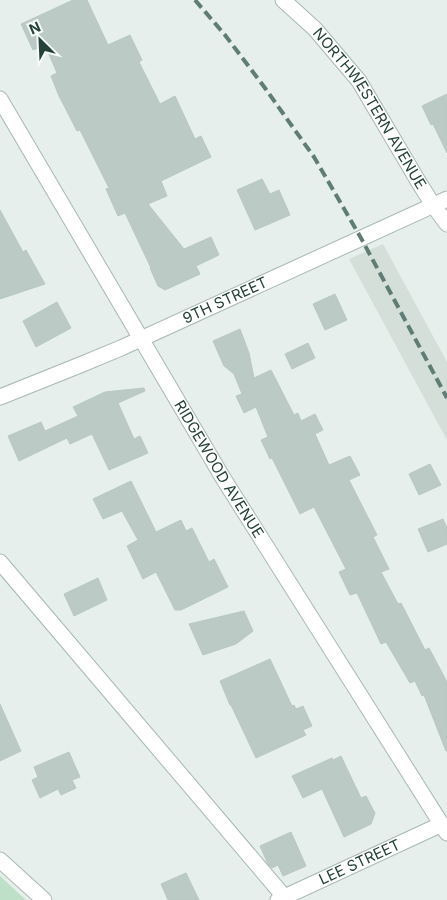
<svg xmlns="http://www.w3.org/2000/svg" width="447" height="900" font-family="Inter,sans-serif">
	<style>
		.built { fill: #d4dfda }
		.green { fill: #bfe0c8 }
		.building { fill: #bbcac4; stroke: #b8c9c2 }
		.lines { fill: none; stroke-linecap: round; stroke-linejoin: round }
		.minor-casing { stroke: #a8b8b2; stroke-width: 17 }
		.minor { stroke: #fff; stroke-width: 15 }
		.rail { stroke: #5f7d75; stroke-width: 4; stroke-dasharray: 10 5; stroke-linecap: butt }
		.labels { text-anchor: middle; stroke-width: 5; stroke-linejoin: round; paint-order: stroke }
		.street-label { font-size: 15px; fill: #24423a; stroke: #f7fbf9 }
	</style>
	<rect width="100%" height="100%" fill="#e6efeb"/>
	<!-- built -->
	<path class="built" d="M383 244 447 362V440L349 259Z"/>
	<!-- green -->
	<path class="green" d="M0 876 26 900H0Z"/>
	<!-- building -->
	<g class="building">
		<path d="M73 0H87L108 45 130 35 142 60 139 62 160 104 175 96 195 139 201 136 211 157 161 181 167 196 148 204 184 249 211 237 219 255 196 266 200 274 165 290 158 286 150 268H151L125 213 118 216 106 189 109 188 80 130 77 131 59 96 51 76 57 73 45 45 33 50 21 24Z"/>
		<path d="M447 94V153L433 124 431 125 422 106Z"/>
		<path d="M262 179 270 194 279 190 290 215 255 230 237 190Z"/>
		<path d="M0 210 23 252 26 250 45 284 0 299Z"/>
		<path d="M335 294 347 320 325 330 313 304Z"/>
		<path d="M57 302 71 328 36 347 23 321Z"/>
		<path d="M240 329 249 353 254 378 271 370 294 415 298 413 301 421 315 414 323 430 315 434 329 465 350 456 360 475 349 480 377 535 373 537 389 569 381 572 398 604 401 603 425 650 429 648 447 682V751H446L424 695 422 696 415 681 410 683 386 642 381 644 357 593 350 595 339 572 346 569 314 507 300 514 272 458 270 459 261 440 268 437 256 407 244 413 236 396 242 394 234 374 224 366 213 341Z"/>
		<path d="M308 343 315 358 292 369 285 354Z"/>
		<path d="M144 388 145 391 118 403 134 439 140 436 148 453 109 470 92 434 70 444 67 438 19 461 8 436 41 422 45 431 78 416 73 407 105 392Z"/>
		<path d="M430 464 441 485 419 495 409 474Z"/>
		<path d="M131 481 156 532 181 520 186 531 192 528 209 562 214 559 228 587 181 610H175L156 572 143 579 127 546 138 540 122 511 103 519 93 499Z"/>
		<path d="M443 519 447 528V544L428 552 418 529Z"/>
		<path d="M98 578 107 600 74 616 64 594Z"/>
		<path d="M244 611 253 631 236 644 203 655 189 624Z"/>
		<path d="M270 659 292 706 294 705 296 709 303 706 312 726 303 730 306 735 256 758 231 705H230L220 681Z"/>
		<path d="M0 704 21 751 0 761Z"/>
		<path d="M69 752 80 777 72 780 76 788 61 795 58 789 40 798 32 780 38 777 34 767Z"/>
		<path d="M341 756 361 798 366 796 375 813 371 824 344 837 322 789 303 798 292 776 332 758 333 760Z"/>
		<path d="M291 832 306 866 283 876 278 865 272 868 268 864 260 846Z"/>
		<path d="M186 873 199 900H168L161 884Z"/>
	</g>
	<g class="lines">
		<defs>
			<g id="minor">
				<path id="s1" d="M283 0 315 29 359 81 418 181 433 205 447 224"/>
				<path id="s2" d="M0 99 223 478 447 833"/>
				<path id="s3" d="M0 397 80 365 121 348 447 199"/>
				<path d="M0 562 287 900"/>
				<path d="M0 860 44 900"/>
				<path id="s4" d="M278 900 442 824"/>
			</g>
		</defs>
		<!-- minor casing -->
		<use href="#minor" class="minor-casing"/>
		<!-- minor -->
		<use href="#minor" class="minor"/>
		<!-- rail -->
		<path class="rail" d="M195 0 225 35 265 88 314 157 361 238 447 398"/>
	</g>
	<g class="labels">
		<!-- street labels -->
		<g class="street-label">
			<text dy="5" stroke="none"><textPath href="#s1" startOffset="140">NORTHWESTERN AVENUE</textPath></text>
			<text dy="5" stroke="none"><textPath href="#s3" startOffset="245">9TH STREET</textPath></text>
			<text dy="5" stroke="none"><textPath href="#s2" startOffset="430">RIDGEWOOD AVENUE</textPath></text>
			<text dy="5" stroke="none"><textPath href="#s4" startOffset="90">LEE STREET</textPath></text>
		</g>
	</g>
	<!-- north arrow -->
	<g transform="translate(40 40) rotate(336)" stroke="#f7fbf9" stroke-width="4" paint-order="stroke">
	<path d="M0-4L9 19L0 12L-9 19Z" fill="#24423a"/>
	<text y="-8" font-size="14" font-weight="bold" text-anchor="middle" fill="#24423a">N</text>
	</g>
</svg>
